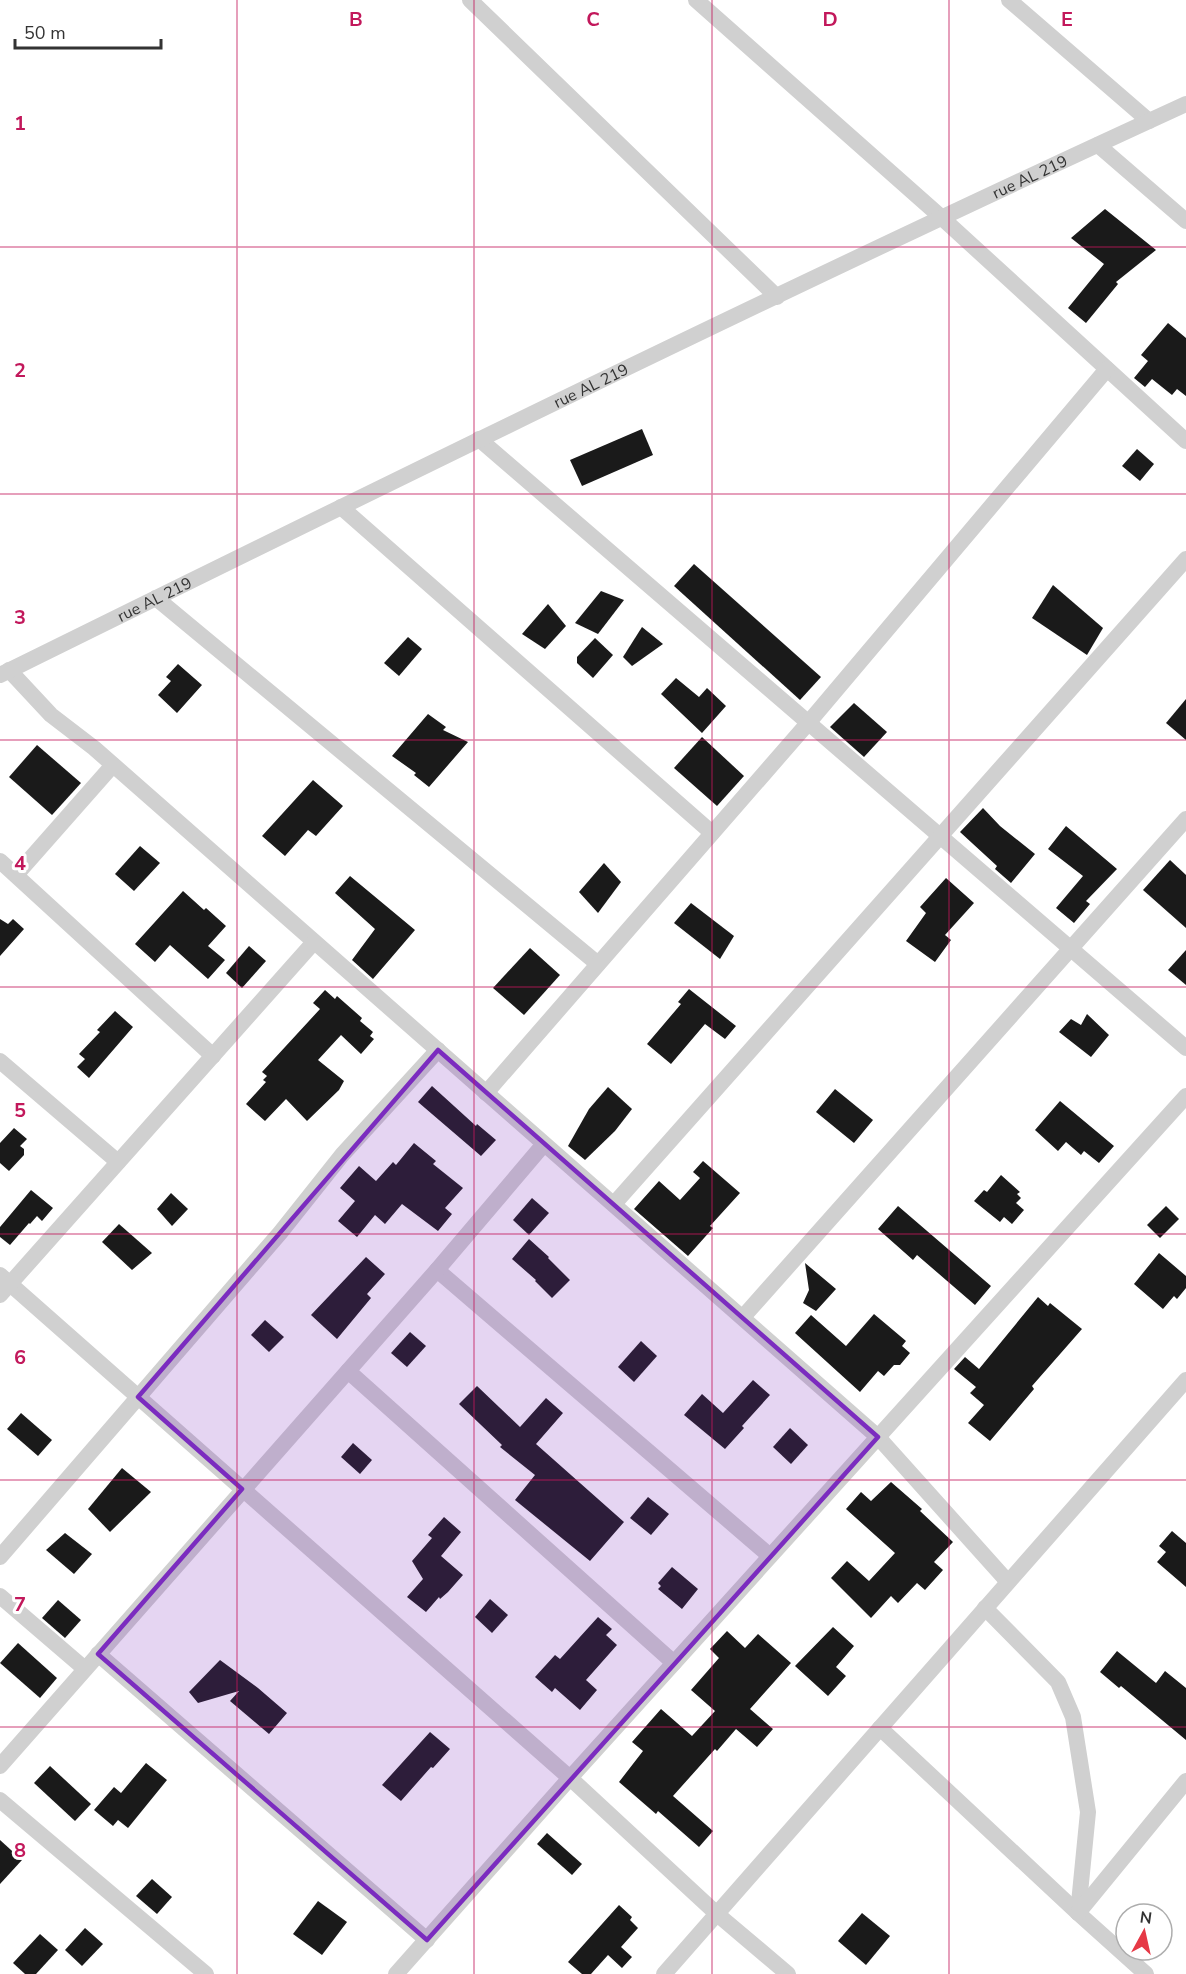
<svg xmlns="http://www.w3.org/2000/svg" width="1186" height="1974" font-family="'Nunito Sans',sans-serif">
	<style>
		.building { fill: #1a1a1a }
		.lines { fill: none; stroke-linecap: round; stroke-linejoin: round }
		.minor { stroke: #d0d0d0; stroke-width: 16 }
		.marked { fill: #7b2cbf; fill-opacity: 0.2; stroke: #7b2cbf; stroke-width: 4.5; stroke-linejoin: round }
		.grid { fill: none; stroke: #c2185b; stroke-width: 1.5; stroke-opacity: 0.55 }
		.labels { text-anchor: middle; stroke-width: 6; stroke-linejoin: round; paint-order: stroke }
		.street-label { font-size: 16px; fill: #333; stroke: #fff }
		.grid-label { font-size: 20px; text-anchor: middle; font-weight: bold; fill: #c2185b; stroke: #fff; stroke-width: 6; stroke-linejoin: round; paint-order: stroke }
	</style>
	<rect width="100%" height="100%" fill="#fff"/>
	<!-- building -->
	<g class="building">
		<path d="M1105 209 1156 250 1116 282 1118 284 1086 323 1068 308 1104 264 1071 238Z"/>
		<path d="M1168 323 1186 338V396L1177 389 1172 395 1152 379 1145 387 1134 378 1148 361 1141 355Z"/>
		<path d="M642 429 653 455 582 486 570 460Z"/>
		<path d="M1137 449 1154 464 1140 481 1122 466Z"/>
		<path d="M694 564 821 677 800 700 674 586Z"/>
		<path d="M1053 585 1103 628 1087 655 1032 618Z"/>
		<path d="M601 591 624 600 598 634 575 623Z"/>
		<path d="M548 604 566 626 545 649 522 634Z"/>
		<path d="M642 627 663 644 632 666 623 657Z"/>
		<path d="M408 637 422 649 399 676 384 663Z"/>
		<path d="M595 638 613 655 593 678 577 663V657Z"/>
		<path d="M178 664 202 685 177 713 158 695 171 681 166 677Z"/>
		<path d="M676 678 699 697 707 688 726 706 702 733 661 694Z"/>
		<path d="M1186 699V740L1166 723Z"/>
		<path d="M854 703 887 732 864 757 830 727Z"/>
		<path d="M428 714 446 727 443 730 468 742 429 787 414 775 416 773 392 756Z"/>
		<path d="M702 737 744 776 717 806 674 768Z"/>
		<path d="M37 745 81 783 52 815 9 777Z"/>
		<path d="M313 780 343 806 316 836 308 830 285 856 262 836Z"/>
		<path d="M983 808 1000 826 1035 854 1011 883 995 869 997 866 960 832Z"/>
		<path d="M1066 826 1117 869 1086 901 1090 904 1074 923 1056 908 1083 876 1048 849Z"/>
		<path d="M140 846 160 863 134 891 115 874Z"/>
		<path d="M1170 860 1186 875V928L1143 890Z"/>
		<path d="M604 863 621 882 598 913 579 892Z"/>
		<path d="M350 876 415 930 373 979 352 960 375 929 335 893Z"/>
		<path d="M946 878 974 903 945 935 951 940 935 962 906 941 926 913 920 907Z"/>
		<path d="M183 891 204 910 206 908 226 926 208 946 225 960 208 979 170 945 155 962 135 944Z"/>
		<path d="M691 903 734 936 720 959 674 923Z"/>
		<path d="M0 919 8 924 13 919 24 929 0 956Z"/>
		<path d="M249 946 266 961 242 988 226 973Z"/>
		<path d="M530 948 560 975 524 1015 493 988Z"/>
		<path d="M1186 950V985L1168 970Z"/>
		<path d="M689 989 736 1026 725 1039 705 1024 671 1064 647 1044 681 1004 678 1002Z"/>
		<path d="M325 990 335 999 337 996 362 1018 360 1021 373 1032 370 1036 374 1039 361 1054 341 1035 318 1060 344 1081 339 1090 307 1121 286 1099 265 1121 246 1104 266 1082 263 1080 267 1076 262 1072 320 1009 313 1003Z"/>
		<path d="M115 1011 133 1027 89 1078 77 1067 85 1059 79 1054 100 1032 97 1030Z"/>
		<path d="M1087 1014 1109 1035 1091 1057 1059 1032 1071 1019 1081 1025Z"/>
		<path d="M432 1086 476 1126 477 1124 496 1140 481 1156 418 1102Z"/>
		<path d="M608 1087 632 1109 615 1131 585 1160 568 1146 589 1109Z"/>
		<path d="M835 1089 873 1120 854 1143 816 1112Z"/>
		<path d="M1060 1101 1114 1146 1099 1163 1084 1151 1081 1155 1066 1142 1058 1151 1035 1130Z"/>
		<path d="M14 1128 27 1139 20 1146 24 1149V1155L9 1171 0 1163V1143Z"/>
		<path d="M414 1143 436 1161 433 1164 463 1188 445 1208 452 1214 438 1231 402 1204 385 1224 375 1215 357 1237 338 1221 355 1201 340 1188 359 1166 376 1181 393 1162 396 1165Z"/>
		<path d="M703 1161 740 1193 710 1226 713 1228 688 1256 634 1209 659 1181 680 1200 700 1178 693 1172Z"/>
		<path d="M1001 1175 1020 1192 1017 1194 1021 1198 1016 1203 1024 1210 1012 1224 1004 1217 1000 1222 974 1201 984 1190 987 1192Z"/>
		<path d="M31 1190 53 1208 42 1221 37 1216 30 1224 29 1223 10 1245 0 1237V1227Z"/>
		<path d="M171 1193 188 1209 172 1226 157 1209Z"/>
		<path d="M532 1198 549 1213 529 1235 513 1220Z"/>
		<path d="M898 1206 991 1286 975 1305 917 1255 913 1260 878 1229Z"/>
		<path d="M1166 1206 1179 1219 1160 1238 1147 1225Z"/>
		<path d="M119 1224 152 1253 132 1270 102 1242Z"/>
		<path d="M529 1239 549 1257 548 1258 570 1280 552 1298 535 1281 536 1280 512 1259Z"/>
		<path d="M1159 1253 1186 1276V1288L1177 1299 1174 1296 1163 1309 1134 1284Z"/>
		<path d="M366 1257 385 1274 367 1294 371 1298 337 1339 311 1315Z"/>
		<path d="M805 1263 836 1289 816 1311 803 1303 809 1290Z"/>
		<path d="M1038 1297 1048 1306 1050 1303 1082 1329 1032 1386 1034 1389 990 1441 968 1423 984 1405 970 1393 976 1387 954 1369 965 1357 979 1369Z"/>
		<path d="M874 1314 906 1341 902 1346 910 1353 900 1365H894L884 1376 878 1371 860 1392 795 1333 811 1315 846 1346Z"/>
		<path d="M265 1320 284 1337 269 1352 251 1335Z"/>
		<path d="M410 1332 426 1346 407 1367 391 1353Z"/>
		<path d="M641 1341 657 1356 634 1382 618 1367Z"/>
		<path d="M753 1380 770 1395 742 1426 744 1428 725 1449 684 1415 702 1394 723 1413Z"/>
		<path d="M477 1386 520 1427 546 1398 563 1413 536 1444 624 1522 590 1561 515 1500 535 1475 500 1447 502 1445 459 1404Z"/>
		<path d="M21 1413 52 1440 38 1456 7 1429Z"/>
		<path d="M790 1428 808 1445 791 1464 773 1447Z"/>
		<path d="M353 1443 372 1460 360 1474 341 1457Z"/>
		<path d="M122 1468 151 1492 110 1532 88 1509Z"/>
		<path d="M891 1482 922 1509 920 1511 953 1542 934 1562 943 1570 925 1590 917 1583 898 1603 891 1596 871 1618 831 1578 847 1561 869 1581 895 1553 846 1509 861 1492 871 1501Z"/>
		<path d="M648 1497 669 1514 651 1535 630 1518Z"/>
		<path d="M444 1517 461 1532 441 1556 463 1575 448 1592 440 1599 439 1597 426 1612 407 1597 423 1579 412 1561 432 1538 428 1535Z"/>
		<path d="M1172 1531 1186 1543V1587L1157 1562 1166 1552 1159 1546Z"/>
		<path d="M65 1533 92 1554 74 1574 46 1550Z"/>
		<path d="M672 1567 698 1589 682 1609 658 1589 661 1586 658 1583Z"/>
		<path d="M490 1599 508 1615 492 1633 475 1617Z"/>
		<path d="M58 1600 81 1620 65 1638 42 1618Z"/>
		<path d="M598 1617 612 1629 606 1635 617 1645 586 1680 597 1690 580 1710 555 1688 552 1692 535 1677 555 1655 560 1659Z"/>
		<path d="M833 1627 854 1646 836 1667 846 1676 828 1696 795 1666Z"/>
		<path d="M727 1631 745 1648 758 1634 791 1663 750 1709 773 1729 757 1747 736 1729 717 1751 715 1749 673 1796 713 1831 699 1847 658 1811 656 1814 619 1782 643 1751 632 1742 661 1709 692 1736 715 1711 691 1690 719 1658 710 1649Z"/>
		<path d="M18 1643 57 1678 40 1698 0 1663Z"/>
		<path d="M1117 1651 1156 1683 1165 1671 1186 1688V1740L1121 1686 1119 1688 1100 1672Z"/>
		<path d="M220 1660 258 1688 287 1713 269 1734 230 1701 239 1691 198 1703 189 1692Z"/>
		<path d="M430 1732 450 1749 433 1768 431 1767 401 1801 382 1785Z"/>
		<path d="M146 1763 167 1780 128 1828 118 1820 113 1826 94 1810 114 1787 121 1793Z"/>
		<path d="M50 1766 91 1804 75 1821 34 1783Z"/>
		<path d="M547 1833 582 1864 572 1875 537 1844Z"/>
		<path d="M0 1840 22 1860 0 1884Z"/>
		<path d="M152 1879 172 1897 157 1914 136 1896Z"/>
		<path d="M318 1901 347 1922 322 1955 293 1934Z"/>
		<path d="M619 1905 632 1917 630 1920 638 1928 621 1947 632 1957 622 1968 608 1955 591 1974H582L568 1962Z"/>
		<path d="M862 1913 890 1936 866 1965 838 1941Z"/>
		<path d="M85 1928 103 1944 82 1966 65 1950Z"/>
		<path d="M40 1934 58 1950 36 1974H25L13 1963Z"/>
	</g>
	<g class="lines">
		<!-- minor -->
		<g class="minor">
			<path d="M470 0 777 297"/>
			<path d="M696 0 941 217 1186 441"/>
			<path d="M1009 0 1149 121"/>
			<path d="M1098 145 1186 221"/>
			<path d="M479 439 1186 1048"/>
			<path d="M341 507 712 833"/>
			<path d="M156 598 598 964"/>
			<path d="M9 670 51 715 94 748 878 1437 1008 1582"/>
			<path id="s1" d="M0 675C393 481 787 287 1186 104"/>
			<path d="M0 861 213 1056"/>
			<path d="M16 875 113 765"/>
			<path d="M0 1061 118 1162"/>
			<path d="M486 1093 809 722 1107 369"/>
			<path d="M614 1204 1186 559"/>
			<path d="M437 1270 770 1556"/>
			<path d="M0 1275 570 1778 717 1914 788 1974"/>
			<path d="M0 1295 314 942"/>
			<path d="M743 1317 1186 819"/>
			<path d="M348 1371 674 1663"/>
			<path d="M0 1557 280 1233 342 1155 438 1050"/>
			<path d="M0 1596 85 1669"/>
			<path d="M985 1608 1058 1682 1073 1717 1088 1812 1078 1913"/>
			<path d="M98 1654 427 1940"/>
			<path d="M880 1728 1078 1913 1146 1974"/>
			<path d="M0 1766 437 1270 544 1144"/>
			<path d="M0 1800 206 1974"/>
			<path d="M1078 1913 1186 1781"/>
			<path d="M396 1974 570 1778 1186 1096"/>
			<path d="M664 1974 1186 1380"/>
		</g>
	</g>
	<!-- marked area -->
	<path class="marked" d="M438 1050 878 1437 427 1940 98 1654 242 1489 138 1397Z"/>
	<!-- grid -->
	<path class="grid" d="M237 0V1974M474 0V1974M712 0V1974M949 0V1974M0 247H1186M0 494H1186M0 740H1186M0 987H1186M0 1234H1186M0 1480H1186M0 1727H1186"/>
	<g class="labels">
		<!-- street labels -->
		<g class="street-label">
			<text dy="6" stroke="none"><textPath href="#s1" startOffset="1144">rue AL 219</textPath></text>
			<text dy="6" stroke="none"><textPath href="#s1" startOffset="658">rue AL 219</textPath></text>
			<text dy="6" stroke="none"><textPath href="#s1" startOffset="172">rue AL 219</textPath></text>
		</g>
	</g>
	<g class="grid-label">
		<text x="356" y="26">B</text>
		<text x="593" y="26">C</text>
		<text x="830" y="26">D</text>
		<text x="1067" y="26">E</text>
		<text x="20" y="130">1</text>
		<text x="20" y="377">2</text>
		<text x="20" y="624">3</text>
		<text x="20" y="870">4</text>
		<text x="20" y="1117">5</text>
		<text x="20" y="1364">6</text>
		<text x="20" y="1611">7</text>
		<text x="20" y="1857">8</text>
	</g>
	<!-- north arrow -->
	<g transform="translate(1144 1932) rotate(8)"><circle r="28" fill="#ffffff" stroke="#adadad" stroke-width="1.5"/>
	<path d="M0-4.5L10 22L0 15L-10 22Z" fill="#e63946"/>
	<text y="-9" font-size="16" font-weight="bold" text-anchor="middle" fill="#333333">N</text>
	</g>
	<!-- scale -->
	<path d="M15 39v9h146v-9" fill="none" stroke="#333333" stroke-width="3"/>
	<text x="24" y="39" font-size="18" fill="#333333" stroke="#ffffff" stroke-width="4.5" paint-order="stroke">50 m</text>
</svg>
